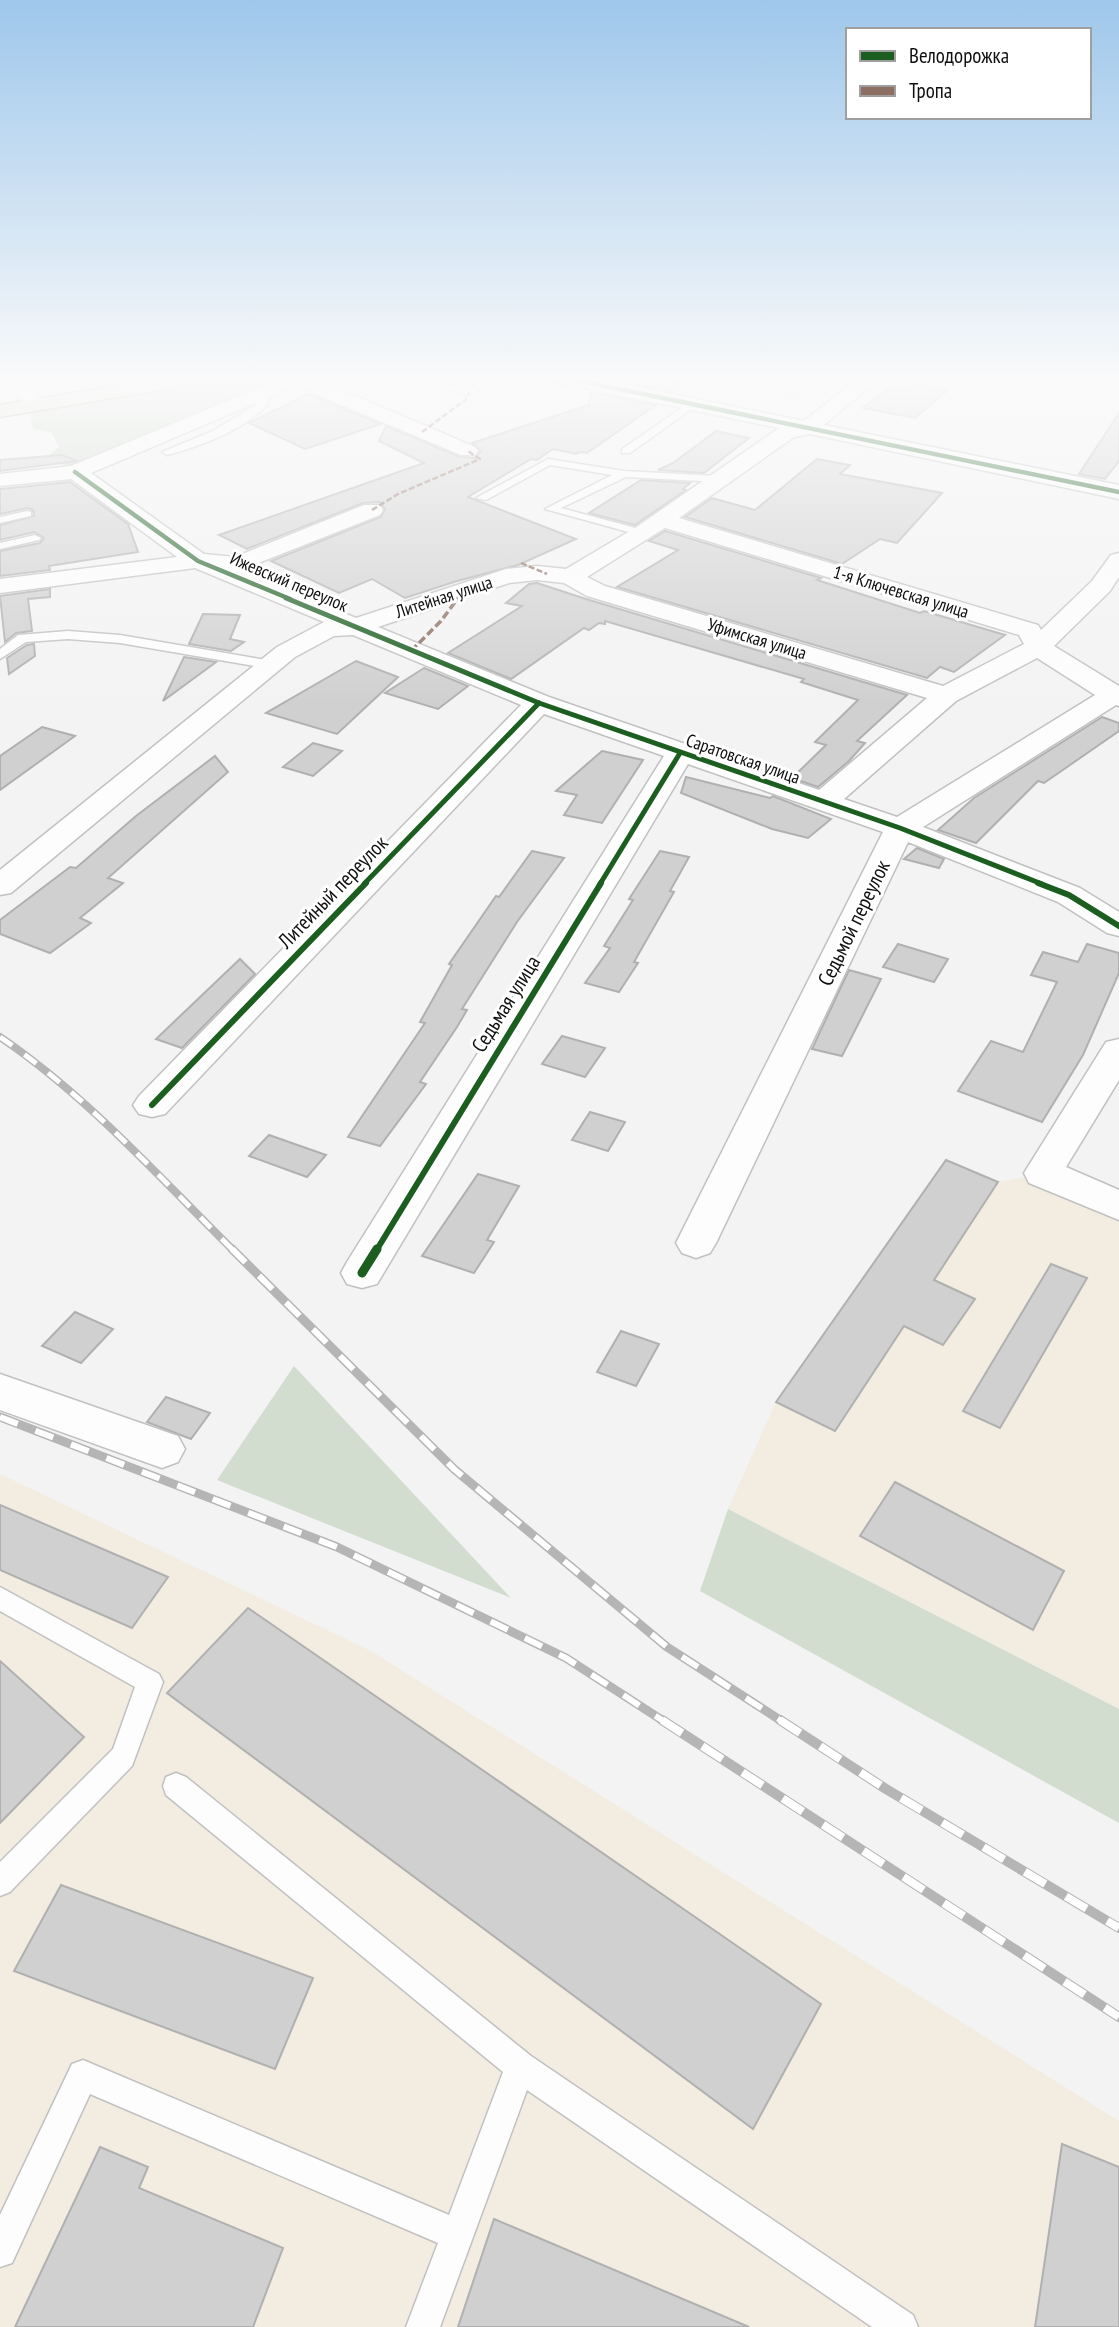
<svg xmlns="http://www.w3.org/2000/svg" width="1119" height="2327" font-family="'PT Sans Narrow',sans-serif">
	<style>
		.industrial { fill: #f2ece1 }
		.green { fill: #d2ddd0 }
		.forest { fill: #cbd6c9 }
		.building { fill: #d0d0d0; stroke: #b0b0b0; stroke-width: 2 }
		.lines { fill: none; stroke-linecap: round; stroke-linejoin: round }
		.lane-casing { stroke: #c2c1c2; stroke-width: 3 }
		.street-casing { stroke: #c2c1c2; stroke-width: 3 }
		.primary-casing { stroke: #9b9788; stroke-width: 3 }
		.path { stroke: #d2d2d3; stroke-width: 2.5; stroke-dasharray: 2.5 2.5; stroke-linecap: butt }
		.lane { fill: #fdfdfd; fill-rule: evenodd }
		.street { fill: #fdfdfd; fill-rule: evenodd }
		.primary { fill: #e2dfd6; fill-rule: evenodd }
		.rail-far2-casing { stroke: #b5b5b6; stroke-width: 8 }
		.rail-far1-casing { stroke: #b5b5b6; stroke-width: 9 }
		.rail-casing { stroke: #b5b5b6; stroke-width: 10 }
		.rail-far2 { stroke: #fff; stroke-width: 5; stroke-dasharray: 15; stroke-linecap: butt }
		.rail-far1 { stroke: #fff; stroke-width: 6; stroke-dasharray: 19; stroke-linecap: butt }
		.rail { stroke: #fff; stroke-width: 8; stroke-dasharray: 24; stroke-linecap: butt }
		.quiet-far1 { stroke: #8d6e63; stroke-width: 2.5; stroke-dasharray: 6 2.5; stroke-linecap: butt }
		.quiet { stroke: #8d6e63; stroke-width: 3.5; stroke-dasharray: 8 3.5; stroke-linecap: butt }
		.cycleway-far3-casing { stroke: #fff; stroke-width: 7 }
		.cycleway-far2-casing { stroke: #fff; stroke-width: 9 }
		.cycleway-far1-casing { stroke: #fff; stroke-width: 10 }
		.cycleway-casing { stroke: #fff; stroke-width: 13 }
		.cycleway-far3 { stroke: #1b5e20; stroke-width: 4.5 }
		.cycleway-far2 { stroke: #1b5e20; stroke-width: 5 }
		.cycleway-far1 { stroke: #1b5e20; stroke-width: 6 }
		.cycleway { stroke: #1b5e20; stroke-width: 9 }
		.labels { text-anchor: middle; stroke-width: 6; stroke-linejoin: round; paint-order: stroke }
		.far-street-label { font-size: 18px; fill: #0f0f10; stroke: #fff }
		.street-label { font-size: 21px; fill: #0f0f10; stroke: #fff }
	</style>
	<rect width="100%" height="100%" fill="#f3f3f4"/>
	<!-- industrial -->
	<g class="industrial">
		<path d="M946 1160 998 1182 1033 1176 1119 1213V1709L728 1509 776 1402Z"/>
		<path d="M0 1474 371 1651 1119 2121V2327H0Z"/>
	</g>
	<!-- green -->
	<g class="green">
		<path d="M762 377 820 379 792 403Z"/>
		<path d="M294 1366 511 1598 217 1480Z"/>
		<path d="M728 1509 1119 1709V1823L700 1591Z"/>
	</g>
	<!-- forest -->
	<path class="forest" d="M218 377H295L74 471 48 456 59 447 52 433 33 429 30 414Z"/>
	<!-- building -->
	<g class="building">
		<path d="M602 377H693L674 392Z"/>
		<path d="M899 380 948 390 915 418 863 408Z"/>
		<path d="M591 392 656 405 587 453 580 452 576 454 553 449 537 460 531 459 468 497 576 539 518 565 457 581 405 598 372 579 339 593 271 561 381 517 385 509 380 502 363 503 247 549 219 535 424 463 379 441 386 426 460 457 475 458 481 451 472 443 589 405Z"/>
		<path d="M308 394 381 424 305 449 249 423Z"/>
		<path d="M1119 413V461L1105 479 1079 474Z"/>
		<path d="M716 431 749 438 704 473 658 470 673 463Z"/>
		<path d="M62 455 77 461 0 471V460Z"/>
		<path d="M817 459 850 465 840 474 942 493 897 543 880 539 842 564 685 517 712 498 755 510Z"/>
		<path d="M641 480 690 483 683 489 686 490 635 525 589 513Z"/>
		<path d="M70 482 128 524 138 552 49 566 50 570 0 576V551L40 543 44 538 34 532 0 540V525L34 516 33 510 28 508 0 514V489Z"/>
		<path d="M665 531 821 578 817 580 920 613 924 611 1005 635 954 672 940 667 927 678 617 587 678 550 649 541Z"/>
		<path d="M537 583 586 599 907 695 857 741 865 743 849 761 818 787 792 778 826 745 815 742 858 700 801 682 804 679 605 621V624L599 623 589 630 584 628 511 679 448 653 522 606 506 603 529 584Z"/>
		<path d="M50 589V597L28 599 32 631 16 633 5 642 0 596Z"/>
		<path d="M203 614 240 615 230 639 244 642 231 651 189 644Z"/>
		<path d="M34 644 35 656 9 674 7 658 27 645Z"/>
		<path d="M184 657 216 662 163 701Z"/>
		<path d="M356 661 398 677 337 734 266 713Z"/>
		<path d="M424 668 468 686 438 709 385 693Z"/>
		<path d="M1102 717 1119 723V731L1044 783 1038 781 976 843 938 830 974 798Z"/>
		<path d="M42 727 75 736 0 790V756Z"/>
		<path d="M313 743 342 751 313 776 283 767Z"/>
		<path d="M602 751 643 760 602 823 564 815 577 795 556 791Z"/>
		<path d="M215 756 228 772 108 878 123 883 80 918 91 923 50 953 0 934V920L70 867 76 868 136 816Z"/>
		<path d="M686 777 770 798 773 796 831 819 808 838 772 829 681 793Z"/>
		<path d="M917 848 944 859 939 868 904 859Z"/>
		<path d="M532 851 564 858 517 922 462 1009 467 1010 457 1027 420 1082 426 1084 380 1146 348 1137 425 1023 420 1022 452 965 449 964 496 896 499 897Z"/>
		<path d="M660 851 689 857 670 891 674 892 634 962 638 963 619 992 585 983 610 948 604 946 633 900 629 899Z"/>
		<path d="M898 944 948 959 934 982 883 967Z"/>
		<path d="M1087 944 1119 953V973L1083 1055 1042 1122 958 1091 991 1041 1023 1052 1057 982 1031 975 1043 952 1078 962Z"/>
		<path d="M240 959 255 974 182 1048 156 1039Z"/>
		<path d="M849 970 881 979 842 1056 812 1049Z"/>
		<path d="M562 1036 605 1048 585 1077 542 1064Z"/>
		<path d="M590 1112 625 1122 608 1151 572 1140Z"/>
		<path d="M269 1135 326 1155 307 1177 249 1156Z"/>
		<path d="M946 1160 998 1182 934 1280 975 1299 943 1345 904 1326 835 1431 776 1402Z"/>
		<path d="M478 1174 519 1186 487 1240 494 1242 474 1273 422 1256Z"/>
		<path d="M1051 1264 1087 1278 1000 1428 963 1411Z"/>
		<path d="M75 1312 113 1329 81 1363 42 1346Z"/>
		<path d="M621 1331 659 1344 636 1386 597 1372Z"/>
		<path d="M166 1397 210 1413 191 1439 147 1422Z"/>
		<path d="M895 1482 1064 1571 1033 1630 860 1536Z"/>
		<path d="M0 1505 168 1577 132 1628 0 1570Z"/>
		<path d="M248 1608 821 2004 753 2129 167 1693Z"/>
		<path d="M0 1661 84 1737 0 1823Z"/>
		<path d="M61 1885 313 1978 275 2069 14 1971Z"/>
		<path d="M1062 2144 1119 2167V2327H1035Z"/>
		<path d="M100 2147 148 2167 139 2188 283 2248 253 2327H15Z"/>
		<path d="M494 2219 749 2327H458Z"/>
	</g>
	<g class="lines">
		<defs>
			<g id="lane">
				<path d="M492 377H505L469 395 422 382 427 379 468 389Z"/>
				<path d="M260 391 268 393 267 405C242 431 201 446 167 455L162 452 213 431 257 404Z"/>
				<path d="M689 403 697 405 630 453H622V449Z"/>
				<path d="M548 459 624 471 719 476 724 479 719 482 626 477 561 508 647 531 649 533 643 536 545 509 612 475 550 465 486 500 476 498Z"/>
				<path d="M27 511 31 512V516L0 523V517Z"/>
				<path d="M35 535 41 538 39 540 0 549V543Z"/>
				<path d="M68 631 120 635 272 661 279 665 272 669 120 643 68 639 26 642 0 659V649L18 635Z"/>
				<path d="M0 1587 159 1674 163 1682 132 1766 10 1892 0 1896V1862L113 1749 135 1687 0 1611Z"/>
				<path d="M176 1773 186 1777 531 2056 913 2315 918 2327H872L527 2090 440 2327H406L438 2243 90 2094 12 2263 0 2267V2215L72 2064 83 2060 449 2215 503 2072 166 1795 163 1786 166 1777Z"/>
			</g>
			<g id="street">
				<path d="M0 377H18L49 405 46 409H32L0 381Z"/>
				<path d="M285 377H311L475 447 478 451 475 455H461L296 386 91 473 204 554 235 557 364 505H380L383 510 380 515 241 570 356 618 506 569 537 566 566 569 635 528 779 428 561 383 551 377H589L804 421 860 377H882L824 425 1119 485V499L810 434 794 437 679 518 1038 625 1041 630 1092 581 1111 555 1119 553V577L1110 591 1054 646 1119 686V706L1116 705 923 827 1080 888 1119 912V936L1107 933 1058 902 908 842 716 1243 710 1253 696 1258 682 1253 676 1243 883 832 688 764 377 1284 362 1288 347 1284 341 1273 347 1262 664 756 544 714 165 1114 152 1117 139 1114 133 1105 139 1096 521 705 353 635 334 636 295 657 11 893 0 895V870L277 647 324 622 195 568 0 593V579L177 557 71 479 0 486V474L71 466ZM665 528 1019 635 1024 644 943 686 605 586 587 577ZM537 580 564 583 587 596 927 698 819 790 549 697 378 627 509 583ZM1037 658 1095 695 897 817 844 799 956 701Z"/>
				<path d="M1119 1039V1080L1066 1167 1119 1190V1220L1029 1183 1024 1173 1106 1042Z"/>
				<path d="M0 1374 178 1436 185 1449 178 1462 162 1468 0 1410Z"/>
			</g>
			<path id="primary" d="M168 377H212L202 383 0 417V405Z"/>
		</defs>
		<!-- lane casing -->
		<use href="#lane" class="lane-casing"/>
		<!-- street casing -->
		<use href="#street" class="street-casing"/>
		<!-- primary casing -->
		<use href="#primary" class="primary-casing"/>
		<!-- path -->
		<path class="path" d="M757 377 780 398"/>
		<!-- lane -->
		<use href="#lane" class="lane"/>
		<!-- street -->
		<use href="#street" class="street"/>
		<!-- primary -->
		<use href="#primary" class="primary"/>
		<defs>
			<path id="rail-far2" d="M0 1037C87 1096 159 1177 234 1251"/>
			<g id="rail-far1">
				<path d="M232 1249 454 1469 667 1647 783 1722"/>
				<path d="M0 1417 337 1547 566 1658 665 1722"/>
			</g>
			<g id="rail">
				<path d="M662 1720 1119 2017"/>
				<path d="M780 1720 886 1789 1119 1928"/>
			</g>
		</defs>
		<!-- rail-far2 casing -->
		<use href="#rail-far2" class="rail-far2-casing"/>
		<!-- rail-far1 casing -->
		<use href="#rail-far1" class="rail-far1-casing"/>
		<!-- rail casing -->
		<use href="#rail" class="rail-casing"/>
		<!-- rail-far2 -->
		<use href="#rail-far2" class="rail-far2"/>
		<!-- rail-far1 -->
		<use href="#rail-far1" class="rail-far1"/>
		<!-- rail -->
		<use href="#rail" class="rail"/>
		<!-- quiet-far1 -->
		<g class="quiet-far1">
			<path d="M527 377 567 385"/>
			<path d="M662 384 731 377"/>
			<path d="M422 432 465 400 469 392"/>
			<path d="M372 510 398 494 480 459 468 451"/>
			<path d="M521 563 547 574"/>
			<path d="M457 599 462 592"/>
		</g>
		<!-- quiet -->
		<path class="quiet" d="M411 651 441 621 458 598"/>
		<defs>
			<g id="cycleway-far3">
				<path d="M561 377 1119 492"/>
				<path d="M75 472 198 561 290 599"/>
			</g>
			<g id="cycleway-far2">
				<path d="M286 598 539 703 900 828 1042 884"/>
				<path d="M364 884 539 703"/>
				<path d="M600 884 680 753"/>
			</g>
			<g id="cycleway-far1">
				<path d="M1038 883 1069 895 1119 926"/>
				<path d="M152 1105 366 883"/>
				<path d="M376 1251 601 883"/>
			</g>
			<path id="cycleway" d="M362 1273 377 1249"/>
		</defs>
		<!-- cycleway-far3 casing -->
		<use href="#cycleway-far3" class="cycleway-far3-casing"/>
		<!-- cycleway-far2 casing -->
		<use href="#cycleway-far2" class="cycleway-far2-casing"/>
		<!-- cycleway-far1 casing -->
		<use href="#cycleway-far1" class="cycleway-far1-casing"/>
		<!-- cycleway casing -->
		<use href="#cycleway" class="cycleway-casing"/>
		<!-- cycleway-far3 -->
		<use href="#cycleway-far3" class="cycleway-far3"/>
		<!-- cycleway-far2 -->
		<use href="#cycleway-far2" class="cycleway-far2"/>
		<!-- cycleway-far1 -->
		<use href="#cycleway-far1" class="cycleway-far1"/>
		<!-- cycleway -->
		<use href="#cycleway" class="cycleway"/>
	</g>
	<!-- sky -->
	<linearGradient id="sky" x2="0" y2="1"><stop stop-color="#9ec7eb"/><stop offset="0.54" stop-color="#fafafa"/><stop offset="1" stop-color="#fafafa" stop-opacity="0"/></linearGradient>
	<rect width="1119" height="703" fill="url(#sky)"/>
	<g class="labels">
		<!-- far-street labels -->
		<g class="far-street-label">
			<text transform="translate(289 582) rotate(23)" y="6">Ижевский переулок</text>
			<text transform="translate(901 592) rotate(17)" y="6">1-я Ключевская улица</text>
			<text transform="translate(444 597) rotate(-18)" y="6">Литейная улица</text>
			<text transform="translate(757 639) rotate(17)" y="6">Уфимская улица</text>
			<text transform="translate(743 759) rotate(19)" y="6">Саратовская улица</text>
		</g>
		<!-- street labels -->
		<g class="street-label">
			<text transform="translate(333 892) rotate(-46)" y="7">Литейный переулок</text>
			<text transform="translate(854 923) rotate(-64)" y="7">Седьмой переулок</text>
			<text transform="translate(506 1004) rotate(-58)" y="7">Седьмая улица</text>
		</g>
	</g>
	<!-- legend -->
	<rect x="846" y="28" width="245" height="91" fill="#ffffff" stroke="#9f9f9f" stroke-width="2"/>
	<rect x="860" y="51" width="35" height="10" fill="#1b5e20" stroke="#9f9f9f" stroke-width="2"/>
	<text x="909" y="63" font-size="21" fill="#0f0f10">Велодорожка</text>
	<rect x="860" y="86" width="35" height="10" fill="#8d6e63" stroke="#9f9f9f" stroke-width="2"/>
	<text x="909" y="98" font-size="21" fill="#0f0f10">Тропа</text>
</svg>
